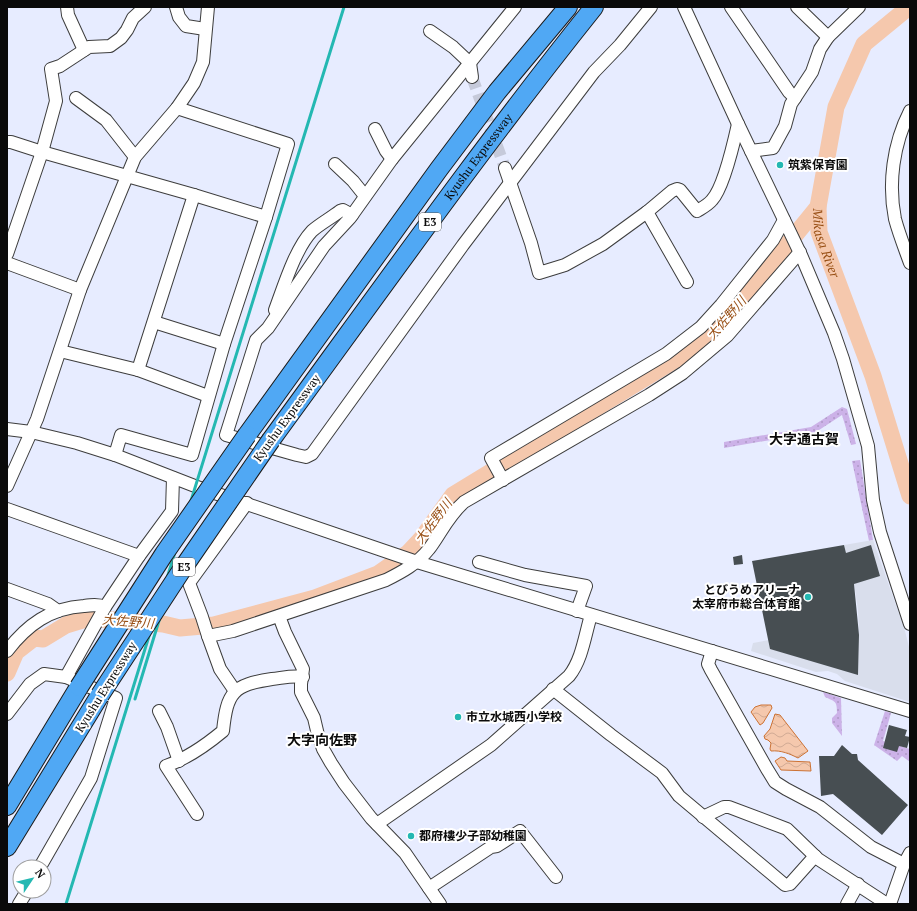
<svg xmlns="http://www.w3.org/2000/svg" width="917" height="911" font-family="'PT Serif','Noto Sans JP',serif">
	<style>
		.grass { fill: url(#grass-dots) }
		.plaza { fill: #d9deec }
		.water { fill: url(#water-waves); stroke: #cc7234 }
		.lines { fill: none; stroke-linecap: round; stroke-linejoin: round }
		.river { stroke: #f5c8ad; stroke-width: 17 }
		.building { fill: #474e52 }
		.minor-tunnel { stroke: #c6cada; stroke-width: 12; stroke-dasharray: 12 6; stroke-linecap: butt }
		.minor-casing { stroke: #3d3d3d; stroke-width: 14 }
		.highway-casing { stroke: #1b1b1b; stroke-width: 20 }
		.minor { stroke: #fff; stroke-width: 12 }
		.highway { stroke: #50a8f4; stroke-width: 18 }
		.rail { stroke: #24b8b2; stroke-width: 3 }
		.highway-bridge-casing { stroke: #1b1b1b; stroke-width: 20; stroke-linecap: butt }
		.highway-bridge { stroke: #50a8f4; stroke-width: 18 }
		.poi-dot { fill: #24b8b2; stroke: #fff; stroke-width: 1.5 }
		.labels { text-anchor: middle; stroke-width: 4; stroke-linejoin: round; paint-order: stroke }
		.shield { fill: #fff; stroke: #545454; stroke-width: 1 }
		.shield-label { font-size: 11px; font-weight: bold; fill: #0a0a0a }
		.street-label { font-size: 12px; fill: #0a0a0a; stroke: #fff }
		.poi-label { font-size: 12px; font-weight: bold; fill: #0a0a0a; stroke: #fff; text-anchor: start }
		.water-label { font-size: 13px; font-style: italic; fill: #995016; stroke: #fff }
		.quarter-label { font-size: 14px; font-weight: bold; fill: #0a0a0a; stroke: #fff }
	</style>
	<defs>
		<pattern id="grass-dots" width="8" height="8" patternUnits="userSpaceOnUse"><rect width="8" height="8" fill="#ccb2e8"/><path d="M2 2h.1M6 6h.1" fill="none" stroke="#ae98c6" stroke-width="1.8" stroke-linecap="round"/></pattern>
		<pattern id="water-waves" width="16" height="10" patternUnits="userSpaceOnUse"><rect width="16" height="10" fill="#f5c8ad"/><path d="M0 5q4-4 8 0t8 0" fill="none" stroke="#d1aa94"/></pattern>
	</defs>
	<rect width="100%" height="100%" fill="#e7ecff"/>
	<!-- grass -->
	<g class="grass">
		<path d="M842 407 847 409 856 444 851 445 842 415 816 432 724 448V442L811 427Z"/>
		<path d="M860 460 873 540 869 541 852 461Z"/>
		<path d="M823 692 841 698 842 736 832 723V718L837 713C837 700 835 702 825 697Z"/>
		<path d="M885 711 891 713 883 741 910 749V762L902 756 897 761 874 745Z"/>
	</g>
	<!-- plaza -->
	<path class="plaza" d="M873 540 905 631 910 651V702L845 681 837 674 828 671 816 672 751 651 753 643 769 640 771 649 858 674 859 635 858 610 854 583 844 545Z"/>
	<!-- water -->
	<g class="water">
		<path d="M761 705H771L772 708 763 723 760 725 751 712 755 707Z"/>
		<path d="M775 714 780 715 808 751 798 758C790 754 781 750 771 751L770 749 771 743 768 740 765 739 764 736 770 729Z"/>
		<path d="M781 757 785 758 787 761 810 762 811 771 781 770 775 761Z"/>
	</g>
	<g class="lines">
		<!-- river -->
		<g class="river">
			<path id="s1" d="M909 7 864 44 836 107 818 207 819 232 873 376 910 496"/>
			<path d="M7 673 16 652 34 638 43 639 66 625 89 618 163 624 180 628 214 625 315 598 378 574 408 553 422 538 453 495 711 338 818 207"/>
		</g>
	</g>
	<!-- building -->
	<g class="building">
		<path d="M844 545 846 553 871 545 880 576 854 584 859 635 858 675 770 649 752 561Z"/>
		<path d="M742 555 743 564 734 565 733 557Z"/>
		<path d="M889 725 907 730 905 736 910 737 907 748 899 746 897 752 883 748Z"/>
		<path d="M842 745 852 754H857L858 760 908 805 882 835 833 794 821 796 819 756H834Z"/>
	</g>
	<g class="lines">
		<!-- minor-tunnel -->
		<path class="minor-tunnel" d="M472 77 505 168"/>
		<defs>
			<g id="minor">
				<path d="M67 7 68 15 84 50"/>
				<path d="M176 7 179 17 186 26 205 29"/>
				<path d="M515 7 392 159 350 218 324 246 268 328 256 340 226 435 297 455 306 457 312 454 463 245 594 72 620 45 651 7"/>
				<path d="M684 7 738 124 801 255 834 333 843 359 868 446 873 500 880 532 910 624"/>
				<path d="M731 7 789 92 795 98"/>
				<path d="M797 7 828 37"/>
				<path d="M430 31 453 47 470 63 472 77"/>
				<path d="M76 98 106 120 135 157"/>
				<path d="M910 111C893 144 888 184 895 219 899 234 905 249 910 263"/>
				<path d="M375 129 386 151 392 159"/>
				<path d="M7 142H11L42 152 194 195 266 217"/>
				<path d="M751 151 773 148 785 126 791 104 812 72 820 49 828 37 859 7"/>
				<path d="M335 164 353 181 365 196"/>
				<path d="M505 168 531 243 539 273 565 265 603 244 647 212 672 191 677 189 680 190 697 211C702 208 708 205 712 200 724 187 734 142 738 124"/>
				<path d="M647 212 687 282"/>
				<path d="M7 254 42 152 56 101 51 69 60 66 89 47 110 46 121 38 127 30 133 18 145 7"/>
				<path d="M7 263 80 290"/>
				<path d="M275 310C284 286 295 249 312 231 320 224 331 218 340 211L343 210 352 215"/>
				<path d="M154 322 224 344"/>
				<path d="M60 351 138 370 208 396"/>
				<path d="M138 370 194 195"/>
				<path d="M7 429 31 432 77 443 115 455 200 488 417 562 910 711"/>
				<path d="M115 455 121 435 192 455 224 344 266 217 288 144 177 108"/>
				<path d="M503 480 491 458 666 354 701 327 721 305 773 240 784 220"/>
				<path d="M7 486 37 419 80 290 135 157 177 108 194 83 203 62 208 7"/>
				<path d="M7 509 139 556"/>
				<path d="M479 562 525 575 586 586 577 611"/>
				<path d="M7 589 48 604 58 611"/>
				<path d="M279 616 285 632 303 669 301 684V692L314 718 318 735 323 749 331 763 344 783 371 818 405 853 440 904"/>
				<path d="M208 636 233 631 386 580C402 572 417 564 429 549 441 533 448 516 464 502L649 395 683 373 727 336 800 252"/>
				<path d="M7 651C27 625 50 608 84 606 91 605 98 604 105 607"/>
				<path d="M712 651 708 664 711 670 767 769 775 782 786 789 820 807 871 847 904 864"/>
				<path d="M66 677 105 607 139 556 172 511 173 478"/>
				<path d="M553 689 611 735 662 773 679 796 785 885 790 884 815 856"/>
				<path d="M235 691 220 669 208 636 202 617 189 583 247 503"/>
				<path d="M159 711 167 727 179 761"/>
				<path d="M7 714 30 684 44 674 66 677 116 698 91 778 40 867"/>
				<path d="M197 814 166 766C188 758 205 746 223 731 227 692 233 685 272 679 282 678 293 675 303 677"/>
				<path d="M703 817 724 807H729L787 829 818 859 887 904"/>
				<path d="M377 824 491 745 569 676C582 660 585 635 591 615"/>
				<path d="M429 888 491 847 497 846 520 831 556 877"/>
				<path d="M19 904 27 891"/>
				<path d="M847 904 858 884"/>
				<path d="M890 904 904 864 910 853"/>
			</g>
			<g id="highway">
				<path d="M247 435 439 169 497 92 568 7"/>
				<path id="s2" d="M271 440C377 295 481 148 594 7"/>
				<path d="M7 806 79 687"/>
				<path d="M7 847 100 695"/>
			</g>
		</defs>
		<!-- minor casing -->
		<use href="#minor" class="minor-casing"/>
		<!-- highway casing -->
		<use href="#highway" class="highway-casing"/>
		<!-- minor -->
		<use href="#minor" class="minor"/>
		<!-- highway -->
		<use href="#highway" class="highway"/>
		<!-- rail -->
		<g class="rail">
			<path d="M135 699 169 588"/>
			<path d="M66 904 344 7"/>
		</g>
		<defs>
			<g id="highway-bridge">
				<path d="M79 687 164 554 247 435"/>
				<path d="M100 695 183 568 271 440"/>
			</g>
		</defs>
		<!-- highway-bridge casing -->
		<use href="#highway-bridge" class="highway-bridge-casing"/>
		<!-- highway-bridge -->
		<use href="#highway-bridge" class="highway-bridge"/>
	</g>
	<!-- markers -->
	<g class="poi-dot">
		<circle cx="780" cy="165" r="4"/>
		<circle cx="808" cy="597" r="4"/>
		<circle cx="458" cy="717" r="4"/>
		<circle cx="411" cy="836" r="4"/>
	</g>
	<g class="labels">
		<!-- shield labels -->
		<g class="shield">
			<rect x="419" y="213" width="22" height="18" rx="3"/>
			<rect x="173" y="558" width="22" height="18" rx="3"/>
		</g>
		<g class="shield-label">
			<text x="430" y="226">E3</text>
			<text x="184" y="571">E3</text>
		</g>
		<!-- street labels -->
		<g class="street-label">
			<text dy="4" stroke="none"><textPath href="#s2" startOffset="351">Kyushu Expressway</textPath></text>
			<text transform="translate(287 418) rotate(-54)" y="4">Kyushu Expressway</text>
			<text transform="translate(106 687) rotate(-58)" y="4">Kyushu Expressway</text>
		</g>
		<!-- poi labels -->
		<g class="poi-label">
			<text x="788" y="169">筑紫保育園</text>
			<text x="800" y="594" text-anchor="end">とびうめアリーナ<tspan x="800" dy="14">太宰府市総合体育館</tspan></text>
			<text x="466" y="721">市立水城西小学校</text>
			<text x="419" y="840">都府樓少子部幼稚園</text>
		</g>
		<!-- water labels -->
		<g class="water-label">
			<text dy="5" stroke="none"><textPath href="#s1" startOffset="266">Mikasa River</textPath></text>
			<text transform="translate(726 318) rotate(-49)" y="5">大佐野川</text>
			<text transform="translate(433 521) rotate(-53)" y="5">大佐野川</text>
			<text transform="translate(128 621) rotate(5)" y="5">大佐野川</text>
		</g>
		<!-- quarter labels -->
		<g class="quarter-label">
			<text x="804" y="444">大字通古賀</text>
			<text x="322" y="745">大字向佐野</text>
		</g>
	</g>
	<!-- border -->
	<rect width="917" height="911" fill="none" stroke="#0a0a0a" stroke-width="16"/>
	<!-- north arrow -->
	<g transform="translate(32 879) rotate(55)"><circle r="19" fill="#ffffff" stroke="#9d9d9d"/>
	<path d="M0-3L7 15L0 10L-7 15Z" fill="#24b8b2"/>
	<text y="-6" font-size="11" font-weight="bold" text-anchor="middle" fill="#0a0a0a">N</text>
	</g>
</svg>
